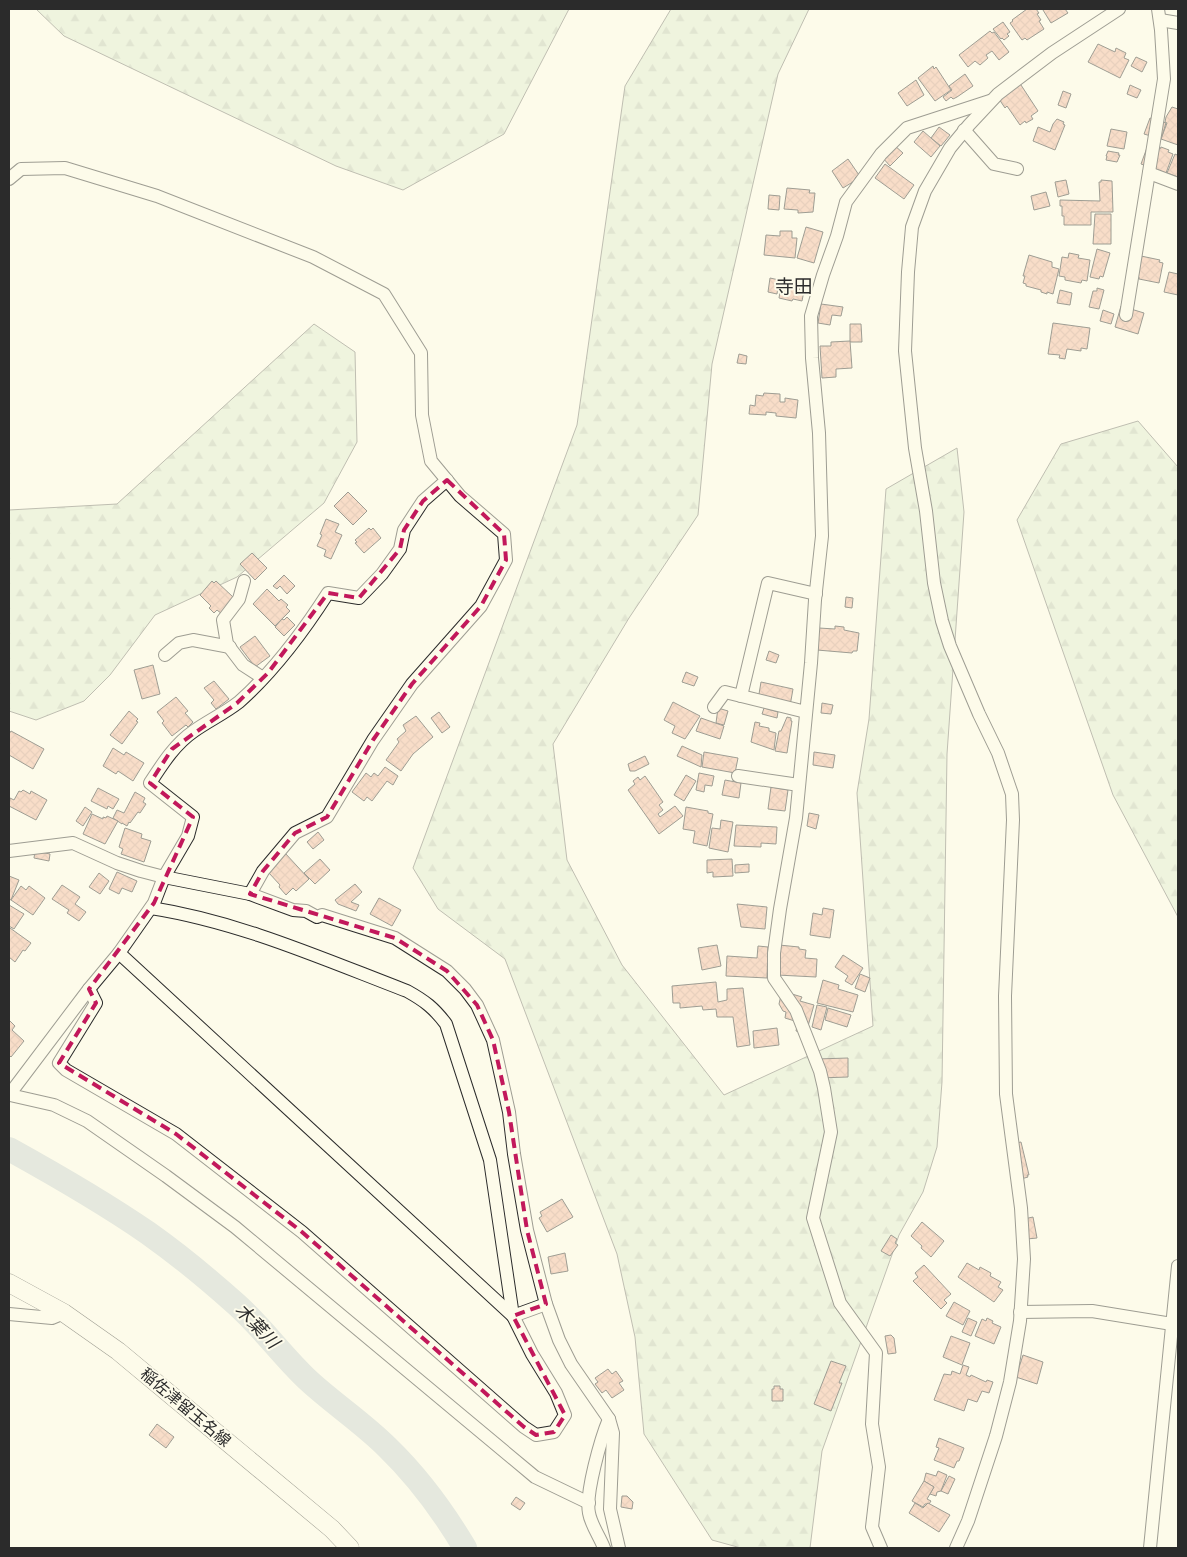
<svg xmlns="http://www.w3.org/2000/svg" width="1187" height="1557" font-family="'Noto Serif','Noto Sans JP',serif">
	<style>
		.forest { fill: url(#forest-firs); stroke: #74746e }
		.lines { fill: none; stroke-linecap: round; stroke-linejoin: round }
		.river { stroke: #c7d0d0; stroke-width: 24 }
		.building { fill: url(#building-cross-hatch); stroke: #2b2b2b }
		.minor-casing { stroke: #2b2b2b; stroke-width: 14 }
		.secondary-casing { stroke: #2b2b2b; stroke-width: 19 }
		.minor { stroke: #fdfbea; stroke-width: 12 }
		.secondary { stroke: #fdfbea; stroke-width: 18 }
		.marked { fill: none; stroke: #c2185b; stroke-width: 4; stroke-dasharray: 10 6; stroke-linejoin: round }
		.labels { text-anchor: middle; stroke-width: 4; stroke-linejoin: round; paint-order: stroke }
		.street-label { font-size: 16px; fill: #2b2b2b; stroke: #fdfbea }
		.water-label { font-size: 18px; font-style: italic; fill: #2b2b2b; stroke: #fdfbea }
		.quarter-label { font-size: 19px; fill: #2b2b2b; stroke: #fdfbea }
	</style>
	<defs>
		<pattern id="forest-firs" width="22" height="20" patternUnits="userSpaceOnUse" patternTransform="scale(1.25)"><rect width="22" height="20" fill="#deebd1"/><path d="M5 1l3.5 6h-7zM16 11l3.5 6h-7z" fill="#bfcab4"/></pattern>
		<pattern id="building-cross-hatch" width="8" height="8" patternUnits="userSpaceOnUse" patternTransform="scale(1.25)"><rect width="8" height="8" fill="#f2b8a0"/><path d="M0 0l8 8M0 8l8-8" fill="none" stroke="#d09e8a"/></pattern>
	</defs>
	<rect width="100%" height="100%" fill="#fdfbea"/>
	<!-- forest -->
	<g class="forest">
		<path d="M36 9H569L504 134 403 190 336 166 64 36Z"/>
		<path d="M671 9H809L778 74 712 364 698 515 629 618 553 744 567 860 622 965 724 1095 873 1026 857 793 869 719 886 489 957 448 964 512 947 754 942 1082 937 1147 923 1192 899 1235 822 1451 810 1548H741L712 1540 644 1434 635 1337 617 1254 505 959 438 909 413 868 577 425 625 86Z"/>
		<path d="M314 324 355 352 357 442 324 503 237 577 155 615 110 675 84 701 36 720 9 711V510L117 504Z"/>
		<path d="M1138 421 1178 467V917L1113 795 1017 520 1061 444Z"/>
	</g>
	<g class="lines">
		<!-- river -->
		<path class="river" d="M9 1149C56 1175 103 1202 148 1233 179 1255 208 1279 236 1304 263 1328 283 1357 309 1381 334 1404 363 1423 387 1447 418 1477 443 1511 465 1548"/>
	</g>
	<!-- building -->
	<g class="building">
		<path d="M1027 9H1036L1039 13 1037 14 1041 20 1039 21 1044 29 1027 40 1025 38 1022 40 1010 23 1013 21 1012 20Z"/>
		<path d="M1044 9H1065L1068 13 1051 23 1043 10Z"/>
		<path d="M1003 22 1010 32 1007 34 1009 36 1004 40 1002 38 1001 39 993 29Z"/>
		<path d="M990 31 992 33 994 32 1009 52 999 60 992 51 986 55 988 58 980 65 975 61 968 67 959 55Z"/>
		<path d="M1098 44 1115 52 1116 48 1126 53 1124 58 1129 60 1120 78 1088 62Z"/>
		<path d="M1136 57 1147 62 1142 72 1131 66Z"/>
		<path d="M933 66 934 69 936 67 951 90 935 101 918 78Z"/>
		<path d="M965 74 973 86 957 97 953 99 951 97 946 101 943 97 952 90 949 86Z"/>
		<path d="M916 80 924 95 907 106 898 93Z"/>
		<path d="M1019 82 1038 111 1031 116 1033 119 1026 123 1025 121 1020 125 1007 106 1005 108 997 96Z"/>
		<path d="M1130 85 1141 90 1137 98 1127 94Z"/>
		<path d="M1063 91 1071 94 1066 108 1058 105Z"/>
		<path d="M1172 107 1178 109V145L1161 139 1167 123 1165 122 1166 117Z"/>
		<path d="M1150 118 1166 123 1161 139 1144 134Z"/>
		<path d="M1057 119 1064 122 1063 124 1065 125 1055 150 1033 141 1038 127 1050 132 1053 124Z"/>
		<path d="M939 127 950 135 941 146 931 138Z"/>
		<path d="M1111 129 1127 132 1124 149 1107 146Z"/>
		<path d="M923 131 940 146 931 157 914 142Z"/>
		<path d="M894 145 903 153 890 166 882 157Z"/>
		<path d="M1148 145 1160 149 1161 147 1169 150 1168 152 1173 154 1166 173 1141 164Z"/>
		<path d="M1108 151 1119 153 1118 155H1120L1117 162 1106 160 1107 156H1106Z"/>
		<path d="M1178 153V177L1167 173 1175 154 1177 155Z"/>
		<path d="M848 159 859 175 855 178 856 180 843 188 832 171Z"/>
		<path d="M885 164 914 185 904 199 875 178Z"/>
		<path d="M1066 180 1069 194 1058 197 1055 182Z"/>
		<path d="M1101 180 1112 181 1113 212H1091V225H1064V216H1062V206H1060V200L1100 201 1099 182H1101Z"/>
		<path d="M787 188 810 190 809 193H815L813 212 798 213V210L784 209Z"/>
		<path d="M1046 192 1050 206 1034 210 1031 196Z"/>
		<path d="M769 195 780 196 779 210 768 209Z"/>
		<path d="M1095 214H1111V244H1093Z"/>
		<path d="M806 227 823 232 814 263 797 258Z"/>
		<path d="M780 231H792V238H797L795 258 764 255 766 235 780 236Z"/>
		<path d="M1097 249 1110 253 1103 277 1100 276 1099 279 1090 277Z"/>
		<path d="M1069 253 1079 255 1078 258 1090 260 1087 281 1082 280 1081 283 1065 280V277L1059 276 1062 257 1068 258Z"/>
		<path d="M1029 255 1052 262V267L1059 269 1053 294 1047 292V294L1041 292V290L1026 286V284L1023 283 1025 276H1023Z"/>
		<path d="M1141 256 1160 260 1159 262 1163 263 1159 283 1139 279V277L1131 275Z"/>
		<path d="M1169 272 1178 274V295L1164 292Z"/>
		<path d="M770 278 779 280 777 294 768 292Z"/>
		<path d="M782 280 801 284 799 290 804 291 802 301 793 299 792 301 779 298Z"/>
		<path d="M1097 288 1104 290 1099 309 1089 307 1093 291H1097Z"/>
		<path d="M1060 290 1072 293 1070 305 1057 303Z"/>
		<path d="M821 304 843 307 841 316 832 315 830 325 818 323Z"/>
		<path d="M1121 306 1144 313 1138 334 1115 327Z"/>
		<path d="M1103 310 1114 314 1111 324 1100 321Z"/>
		<path d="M1053 323 1090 328 1087 349 1081 348V351L1067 349 1065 359 1059 358 1060 355 1048 354Z"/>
		<path d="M850 324H861L862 342H850Z"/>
		<path d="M850 341 852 368 836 369V377L822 378 820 346H831V342Z"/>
		<path d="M739 354 747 356 746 364 737 363Z"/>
		<path d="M764 393 780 394V402H785V398L798 400 796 418 776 416V413L766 412V415L749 414 750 405 755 406 756 395 763 396Z"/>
		<path d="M348 492 367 511 353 525 334 506Z"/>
		<path d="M326 519 339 524 335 532 342 535 331 559 324 556 326 550 317 546 322 535 320 534Z"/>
		<path d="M369 528 371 530 373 528 381 538 364 553 355 543 357 542 355 540Z"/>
		<path d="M252 553 267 568 255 580 240 564Z"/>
		<path d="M284 575 295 586 287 594 280 586 277 589 273 586Z"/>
		<path d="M212 581 214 583 216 581 233 597 222 614 217 610 214 613 209 608 211 606 200 595Z"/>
		<path d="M267 589 279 601 281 599 288 605 286 607 290 611 275 626 253 604Z"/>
		<path d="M846 597 853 598 852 608 845 607Z"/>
		<path d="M287 617 295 625 284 636 275 627 282 619 284 620Z"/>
		<path d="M835 626 844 627V630L859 633 857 651H853L852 653 817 650 819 628 835 629Z"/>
		<path d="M255 636 270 656 255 667 240 647Z"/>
		<path d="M769 651 779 655 776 663 766 660Z"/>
		<path d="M153 665 160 694 142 699 134 670Z"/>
		<path d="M686 672 698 677 694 686 682 682Z"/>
		<path d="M214 681 229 699 216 709 211 703 214 700 204 688Z"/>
		<path d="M761 682 793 689 790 706 758 700Z"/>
		<path d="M176 697 188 711 185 713 193 722 188 727 186 725 172 736 162 723 164 721 157 712Z"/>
		<path d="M673 702 700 716 685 739 672 733 675 726 664 720Z"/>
		<path d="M822 703 833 705 831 714 821 713Z"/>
		<path d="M718 708 728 711 724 725 716 723Z"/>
		<path d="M764 708 778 712 777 718 762 714Z"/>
		<path d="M129 711 138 719 136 721 138 722 122 744 110 735Z"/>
		<path d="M439 712 450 727 442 733 431 718Z"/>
		<path d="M416 716 433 737 413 754 401 771 386 760 399 742 397 739 406 731 403 725Z"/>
		<path d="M787 717 791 718V721H792L787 753 775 751 779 731H781Z"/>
		<path d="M701 718 724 726 720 739 696 731Z"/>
		<path d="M755 722 760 723 759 726 769 728V731L776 733 774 750 751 742Z"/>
		<path d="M11 731 44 749 33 769 9 755V734Z"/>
		<path d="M682 746 702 755 701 767 677 756Z"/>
		<path d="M113 748 124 755 126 752 144 763 133 781 118 771 116 774 103 766Z"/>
		<path d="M704 752 738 758 735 773 702 767Z"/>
		<path d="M814 752 835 755 833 768 813 765Z"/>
		<path d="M645 756 649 764 635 771H630L628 764Z"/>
		<path d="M385 767 398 776 393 785 387 781 372 801 367 797 364 801 352 792 366 773 371 777 374 773 378 776Z"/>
		<path d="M699 773 714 776 712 786 705 785 704 792 696 790Z"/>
		<path d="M686 775 696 781 684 801 674 795Z"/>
		<path d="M645 776 663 802 659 805 663 810 658 814 660 817 675 806 683 816 659 834 628 790 635 784 633 781 638 777 640 780Z"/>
		<path d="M725 780 741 783 739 798 722 795Z"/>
		<path d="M771 787 788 790 785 811 768 809Z"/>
		<path d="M98 788 119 799 113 809 108 806 107 809 91 801Z"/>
		<path d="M23 790 30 794 31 791 47 800 36 820 9 806 10 798 14 800 19 791 21 792Z"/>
		<path d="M135 792 145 798 143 802 146 804 140 813 138 812 130 823 129 822 127 826 122 823V824L113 818 117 810 124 813Z"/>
		<path d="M85 807 92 812 83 826 76 821Z"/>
		<path d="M686 807 708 811V813L713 814 707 846 693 843 695 831 683 829Z"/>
		<path d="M809 813 819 815 816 829 807 826Z"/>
		<path d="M92 814 103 819V817L106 818 107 816 118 821 105 844 83 834Z"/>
		<path d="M721 820 733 822 728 852 709 848 712 828 720 829Z"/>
		<path d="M736 825 777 827 776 844 761 843V847L734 846Z"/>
		<path d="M125 828 142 834 141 838 151 841 144 862 121 854 123 849 119 847Z"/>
		<path d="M318 832 324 840 313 849 307 842Z"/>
		<path d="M35 851 50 854 49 861 34 858Z"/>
		<path d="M285 853 309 879 296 891 293 888 286 895 279 887 280 885 269 873 273 869 271 867Z"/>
		<path d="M320 859 330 870 315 884 304 873Z"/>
		<path d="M732 859 733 876 713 877V872L707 873V860Z"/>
		<path d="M749 864V872L735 873V865Z"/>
		<path d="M117 872 137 881 132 892 122 888 119 894 109 889Z"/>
		<path d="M99 873 109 881 100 894 89 887Z"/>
		<path d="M9 876 19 880 11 900 9 899Z"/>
		<path d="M355 884 362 892 351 902 359 905 356 911 338 904 335 900Z"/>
		<path d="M62 885 80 897 75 904 86 912 79 921 67 913 69 910 52 899Z"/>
		<path d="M21 886 26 890 29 886 45 898 33 915 11 900Z"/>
		<path d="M379 898 401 910 392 926 370 914Z"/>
		<path d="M737 904 767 907 765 929 741 927Z"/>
		<path d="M9 905 24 914 14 929 9 926Z"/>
		<path d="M823 908 834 910 830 938 810 935 813 913 822 915Z"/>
		<path d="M10 928 31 943 25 951 23 950 15 962 9 957V930Z"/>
		<path d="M717 945 721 966 702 970 698 948Z"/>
		<path d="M779 945 799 947V949L806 950 805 958 817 959 816 977 777 975Z"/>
		<path d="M758 946 768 947 767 978 726 976 727 956 757 958Z"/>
		<path d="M843 955 863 968 852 985 845 981 848 976 835 967Z"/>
		<path d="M860 974 870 978 865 992 855 988Z"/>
		<path d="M823 980 839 985 838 989 858 995 853 1012 817 1003Z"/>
		<path d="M716 982 718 1002 727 1000V989L743 988 750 1045 737 1047 733 1017H717L716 1009 703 1010 702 1006 680 1008V1003H673L672 986Z"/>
		<path d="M782 991 802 997 800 1001 814 1005 806 1033 796 1031 798 1022 785 1018 786 1012 783 1011 779 1004Z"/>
		<path d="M817 1005 827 1007 821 1030 812 1027Z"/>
		<path d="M828 1008 851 1015 847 1027 825 1020Z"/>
		<path d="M9 1020 15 1026 12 1030 24 1041 11 1057 9 1055Z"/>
		<path d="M777 1028 779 1045 754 1048 753 1031Z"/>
		<path d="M848 1058V1077L818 1078 817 1059Z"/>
		<path d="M1021 1142 1029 1175H1027L1028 1177 1021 1179 1007 1145Z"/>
		<path d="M562 1199 573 1217 547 1232 539 1218 542 1216 540 1212Z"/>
		<path d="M1033 1217 1037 1238 1027 1239 1024 1219Z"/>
		<path d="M922 1222 944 1241 931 1257 921 1248 922 1246 911 1236Z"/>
		<path d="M891 1235 897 1239 895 1243 898 1245 890 1256 881 1251Z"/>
		<path d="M565 1253 568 1271 551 1274 548 1257Z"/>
		<path d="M967 1263 979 1270 980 1267 991 1273 990 1276 1001 1282 998 1287 1003 1290 994 1302 958 1277Z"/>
		<path d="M924 1265 951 1294 944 1300 947 1303 941 1309 913 1281 918 1277 915 1273Z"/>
		<path d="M954 1302 970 1311 963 1325 946 1316Z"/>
		<path d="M968 1318 977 1322 971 1336 962 1332Z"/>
		<path d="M987 1318 993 1321 992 1323 1001 1327 994 1344 975 1336 982 1319 986 1321Z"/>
		<path d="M891 1335 894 1338 896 1353 888 1354 885 1336Z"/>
		<path d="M951 1336 970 1343 962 1365 943 1357Z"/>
		<path d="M1023 1355 1043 1362 1037 1384 1016 1377Z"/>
		<path d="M831 1361 846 1366 839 1383H842L831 1411 814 1404Z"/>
		<path d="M963 1365 969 1367 966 1375 970 1377 971 1375 986 1382 987 1380 993 1382 989 1393 982 1391 977 1402 968 1399 964 1411 934 1400 944 1374 951 1375 952 1371 960 1374Z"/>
		<path d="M608 1369 612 1374 616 1371 623 1381 619 1383 624 1390 612 1398 606 1390 602 1393 595 1384 598 1382 595 1378Z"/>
		<path d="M774 1386H780V1389H783V1401H772V1389H774Z"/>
		<path d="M157 1424 174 1437 166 1448 149 1435Z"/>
		<path d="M939 1438 964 1448 959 1461H957L954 1468 934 1460 939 1448 936 1447Z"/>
		<path d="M938 1471 947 1475 941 1491 937 1492 936 1496 930 1494 934 1487 924 1481 926 1473 936 1476Z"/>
		<path d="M949 1476 955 1479 948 1494 941 1491Z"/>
		<path d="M924 1481 934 1487 927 1499 931 1501 929 1504H925L923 1507 912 1501Z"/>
		<path d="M622 1496H627L633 1502 632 1509 621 1507Z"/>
		<path d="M516 1497 525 1503 520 1510 511 1504Z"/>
		<path d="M915 1503 923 1508 928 1503 950 1515 939 1532 909 1513Z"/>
	</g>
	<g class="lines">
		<defs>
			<g id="minor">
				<path d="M1160 20 1178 23"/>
				<path d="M964 130 994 164 1017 169"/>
				<path d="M1149 173 1178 184"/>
				<path d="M9 179 21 169 65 168 157 196 313 257 384 294 421 353 422 415 431 461 460 496 504 534 506 560 481 606 412 684 373 740 327 817 295 833 263 871 250 894"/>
				<path d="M1126 315 1164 79 1161 30 1158 9"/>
				<path d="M244 581 239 599 223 620 227 644 243 665 263 678"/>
				<path d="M165 655 179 643 193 640 230 647"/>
				<path d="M741 696 768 583 816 594"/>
				<path d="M714 707 725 692 806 712"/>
				<path d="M738 776 799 785"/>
				<path d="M9 851 73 843 117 863 141 871 164 877 250 894 293 910 306 911 317 917 322 915 395 938 447 971 465 989 477 1005 493 1040 509 1112 514 1154 527 1230 546 1304 559 1340 571 1364 609 1419 613 1433 610 1509 619 1548"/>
				<path d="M119 953 513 1316 546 1304"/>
				<path d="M89 989 96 1003 59 1063 66 1070 176 1134 302 1232 524 1427 536 1435 554 1432 565 1415 556 1393 532 1354 513 1316 490 1160 446 1024C434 1008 425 1001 407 991 323 959 240 922 151 908"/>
				<path d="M9 1095 89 989 119 953 154 903 164 877 188 836 193 817 150 783C163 763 175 744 194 731 208 721 225 713 239 702 274 671 303 632 328 593L359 598 382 574 400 549 404 530 423 501 447 480"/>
				<path d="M10 1095 54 1105 87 1121 166 1176 235 1227 535 1477 589 1503"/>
				<path d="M1020 1312 1092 1311 1178 1325"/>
				<path d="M9 1314 52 1318 64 1313"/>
				<path d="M604 1548C600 1537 591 1525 589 1513 585 1494 601 1438 609 1419"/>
				<path d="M881 1548 872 1527 879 1467 872 1424 876 1353 840 1303 813 1218 831 1132 824 1088 820 1071 796 1010 774 978V953L780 909 796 818 811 663 815 600 822 536 819 433 812 358 811 316 823 275 837 236 846 202 881 154 907 128 990 101"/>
				<path d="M956 1548 968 1521 996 1436 1010 1382 1020 1321 1024 1259 1021 1208 1006 1094 1005 996 1013 820 1012 794 998 753 979 714 950 646 942 621 934 583 926 511 915 448 905 351 908 272 912 227 925 191 950 148 969 125 998 94 1052 53 1119 9"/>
				<path d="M1150 1548 1178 1266"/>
			</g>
			<path id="secondary" d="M9 1283 64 1313 118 1351 332 1529 350 1548"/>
		</defs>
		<!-- minor casing -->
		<use href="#minor" class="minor-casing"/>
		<!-- secondary casing -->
		<use href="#secondary" class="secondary-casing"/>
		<!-- minor -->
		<use href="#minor" class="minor"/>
		<!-- secondary -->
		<use href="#secondary" class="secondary"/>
	</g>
	<!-- marked area -->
	<path d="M0 0H1187V1557H0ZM447 480 504 534 506 560 481 606 412 684 373 740 327 817 295 833 263 871 250 894 395 938 447 971 477 1005 493 1040 509 1112 527 1230 546 1304 513 1316 565 1415 554 1432 536 1435 524 1427 302 1232 176 1134 59 1063 96 1003 89 989 154 903 193 817 150 783 172 749 237 703 268 673 328 593 359 598 400 549 404 530 423 501Z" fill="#fdfbea" fill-opacity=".55" fill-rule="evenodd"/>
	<path class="marked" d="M447 480 504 534 506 560 481 606 412 684 373 740 327 817 295 833 263 871 250 894 395 938 447 971 477 1005 493 1040 509 1112 527 1230 546 1304 513 1316 565 1415 554 1432 536 1435 524 1427 302 1232 176 1134 59 1063 96 1003 89 989 154 903 193 817 150 783 172 749 237 703 268 673 328 593 359 598 400 549 404 530 423 501Z"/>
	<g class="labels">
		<!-- street labels -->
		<g class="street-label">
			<text transform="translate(186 1407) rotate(40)" y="6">稲佐津留玉名線</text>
		</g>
		<!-- water labels -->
		<g class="water-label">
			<text transform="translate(257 1326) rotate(46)" y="6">木葉川</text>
		</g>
		<!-- quarter labels -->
		<g class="quarter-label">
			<text x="794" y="293">寺田</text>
		</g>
	</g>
	<!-- border -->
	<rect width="1187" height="1557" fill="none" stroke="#2b2b2b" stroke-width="20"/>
</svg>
